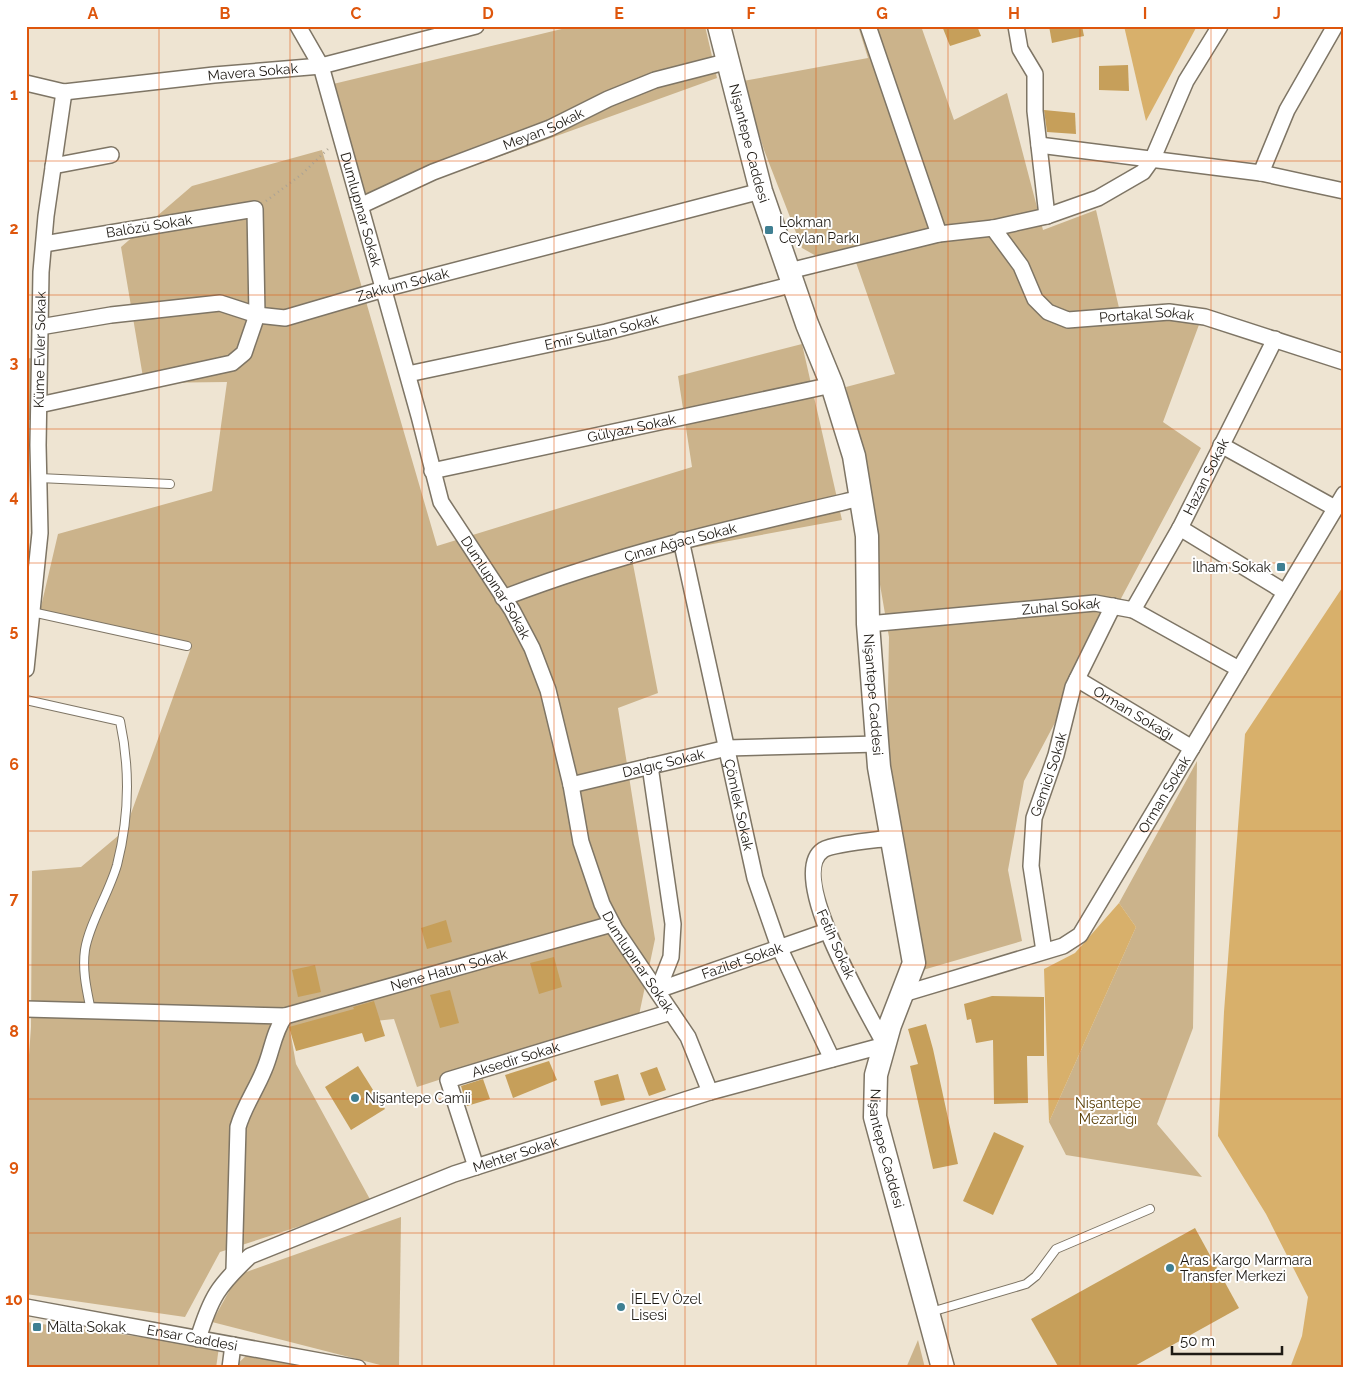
<svg xmlns="http://www.w3.org/2000/svg" width="1370" height="1394" font-family="Raleway,sans-serif">
	<style>
		.green { fill: #cbb38b }
		.forest { fill: #d8b06b }
		.building { fill: #c69f5a }
		.lines { fill: none; stroke-linecap: round; stroke-linejoin: round }
		.lane-casing { stroke: #7e7565; stroke-width: 10 }
		.street-casing { stroke: #7e7565; stroke-width: 18 }
		.secondary-casing { stroke: #7e7565; stroke-width: 25 }
		.path { stroke: #aaa294; stroke-width: 2.5; stroke-dasharray: 1 4; stroke-linecap: butt }
		.lane { stroke: #fff; stroke-width: 8 }
		.street { stroke: #fff; stroke-width: 15 }
		.secondary { stroke: #fff; stroke-width: 22 }
		.grid { fill: none; stroke: #de560c; stroke-width: 1; stroke-opacity: 0.55 }
		.poi-dot { fill: #3f7f92; stroke: #fff; stroke-width: 2 }
		.labels { text-anchor: middle; stroke-width: 4; stroke-linejoin: round; paint-order: stroke }
		.street-label { font-size: 14px; fill: #1e1a14; stroke: #fff }
		.poi-label { font-size: 14px; fill: #1e1a14; stroke: #fff; text-anchor: start }
		.park-label { font-size: 14px; fill: #583d03; stroke: #fff }
		.neatline { fill: none; stroke: #de560c; stroke-width: 2 }
		.grid-label { font-size: 16px; text-anchor: middle; font-weight: bold; fill: #de560c }
	</style>
	<rect width="100%" height="100%" fill="#eee4d2"/>
	<!-- green -->
	<g class="green">
		<path d="M574 26H705L717 78 365 205 329 85Z"/>
		<path d="M858 26H921L954 120 1007 93 1043 230 1096 210 1120 312 1200 322 1163 422 1201 448 1024 781 1008 870 1022 941 916 972 887 742 889 637 846 387 895 374 852 251 818 257 802 248 764 150 743 81 868 58Z"/>
		<path d="M322 150 437 546 692 467 678 376 802 344 842 520 632 559 658 693 618 708 655 939 639 1015 417 1087 394 1019 290 1030 296 1064 372 1203 220 1252 185 1317 26 1294V1097L31 1027 32 871 81 867 125 830 192 645 40 611 58 534 212 491 227 382 144 383 121 247 192 186Z"/>
		<path d="M26 358 41 359 37 420H26Z"/>
		<path d="M1197 761 1193 1028 1157 1124 1202 1177 1066 1155 1049 1122 1136 927 1119 903Z"/>
		<path d="M401 1217 399 1368H392L212 1322 238 1275Z"/>
		<path d="M26 1322 219 1347 216 1368H26Z"/>
		<path d="M918 1340 925 1368H906Z"/>
		<path d="M249 1353 309 1368H233Z"/>
	</g>
	<!-- forest -->
	<g class="forest">
		<path d="M1124 26H1197L1146 121Z"/>
		<path d="M1344 585V1368H1290L1302 1336 1308 1297 1266 1214 1218 1136 1224 1012 1245 734Z"/>
		<path d="M1119 903 1136 927 1049 1122 1044 969 1075 953Z"/>
	</g>
	<!-- building -->
	<g class="building">
		<path d="M942 26H977L981 36 950 46Z"/>
		<path d="M1049 26H1082L1084 36 1052 43Z"/>
		<path d="M1128 65 1129 91 1099 90V66Z"/>
		<path d="M1044 110 1075 113 1076 134 1047 132Z"/>
		<path d="M446 920 452 942 427 949 421 928Z"/>
		<path d="M554 957 562 987 539 994 530 963Z"/>
		<path d="M315 965 321 992 298 997 292 970Z"/>
		<path d="M450 990 459 1023 440 1028 430 995Z"/>
		<path d="M992 996 1044 997V1056H1027L1028 1103 994 1104 993 1040 976 1043 971 1019 967 1020 964 1004Z"/>
		<path d="M374 1001 385 1036 365 1042 362 1033 296 1051 289 1027 354 1009 353 1007Z"/>
		<path d="M926 1024 933 1049 958 1164 933 1169 910 1066 918 1064 908 1029Z"/>
		<path d="M549 1061 557 1080 513 1098 505 1075Z"/>
		<path d="M358 1066 385 1109 351 1130 325 1087Z"/>
		<path d="M657 1067 666 1090 649 1096 640 1073Z"/>
		<path d="M618 1074 625 1100 601 1106 594 1081Z"/>
		<path d="M483 1079 490 1099 467 1106 461 1086Z"/>
		<path d="M994 1132 1024 1146 993 1215 963 1201Z"/>
		<path d="M1195 1228 1239 1308 1131 1368H1059L1031 1319Z"/>
	</g>
	<g class="lines">
		<defs>
			<g id="lane">
				<path d="M39 478 170 484"/>
				<path d="M32 612 187 646"/>
				<path d="M26 700 120 721C130 768 129 818 117 865 109 893 89 924 85 950 82 971 87 991 91 1011"/>
				<path d="M931 1312 1026 1284 1036 1276 1056 1249 1150 1209"/>
			</g>
			<g id="street">
				<path id="s1" d="M298 26 321 66 419 416 441 502 512 610 532 648 548 690 571 785 581 842 602 904 615 929 688 1037 710 1092"/>
				<path d="M868 26 939 234"/>
				<path d="M1016 26 1020 49 1035 74V111L1047 216"/>
				<path id="s2" d="M26 83 64 92 214 75 321 66 476 26"/>
				<path d="M1039 145 1261 173 1344 191"/>
				<path d="M53 166 111 155"/>
				<path d="M1261 173 1287 110 1335 26"/>
				<path id="s3" d="M360 206 433 172 550 128 608 99 655 80 729 61"/>
				<path id="s4" d="M993 228 1021 266 1035 299 1048 312 1068 320 1169 312 1205 317 1344 362"/>
				<path d="M789 271 939 234 993 228 1047 216 1098 198 1143 172 1153 158 1186 81 1220 26"/>
				<path id="s5" d="M40 327 111 315 220 303 257 315 285 318 384 289 761 191"/>
				<path id="s6" d="M408 374 606 332 794 284"/>
				<path d="M39 405 232 363 244 353 257 315 255 209 44 244"/>
				<path d="M1221 445 1335 508"/>
				<path id="s7" d="M432 471 832 385"/>
				<path d="M1180 528 1285 592"/>
				<path id="s8" d="M681 540 755 878 779 947 832 1059"/>
				<path id="s9" d="M503 598C619 553 740 526 861 498"/>
				<path id="s10" d="M1133 610 1180 528 1275 339"/>
				<path id="s11" d="M868 624 1095 603 1133 610 1239 669"/>
				<path id="s12" d="M26 669 40 533 38 445 41 272 46 216 64 92"/>
				<path id="s13" d="M1077 679 1192 748"/>
				<path d="M650 766 673 924 671 957 658 990"/>
				<path id="s14" d="M571 785 727 748 878 744"/>
				<path id="s15" d="M1044 951 1031 866 1034 818 1056 755 1073 687 1113 606"/>
				<path id="s16" d="M658 990 827 931"/>
				<path id="s17" d="M903 994 1063 946 1080 935 1344 494"/>
				<path d="M26 1009 285 1016"/>
				<path id="s18" d="M476 1167 448 1080 671 1012"/>
				<path id="s19" d="M234 1270 238 1127C244 1106 256 1090 264 1070 272 1052 273 1033 285 1016L612 924"/>
				<path id="s20" d="M26 1307 358 1368"/>
				<path id="s21" d="M198 1339C211 1297 218 1286 250 1256L454 1174 710 1092 885 1045C869 1014 785 875 823 850 832 844 877 840 890 838"/>
				<path d="M230 1368 233 1345"/>
			</g>
			<g id="secondary">
				<path id="s22" d="M719 26 761 191 807 324 832 385 854 456 867 536 868 624 879 767 914 963 890 1025 876 1075 875 1117 943 1368"/>
			</g>
		</defs>
		<!-- lane casing -->
		<use href="#lane" class="lane-casing"/>
		<!-- street casing -->
		<use href="#street" class="street-casing"/>
		<!-- secondary casing -->
		<use href="#secondary" class="secondary-casing"/>
		<!-- path -->
		<path class="path" d="M266 201 302 174 329 148"/>
		<!-- lane -->
		<use href="#lane" class="lane"/>
		<!-- street -->
		<use href="#street" class="street"/>
		<!-- secondary -->
		<use href="#secondary" class="secondary"/>
	</g>
	<!-- grid -->
	<path class="grid" d="M159 26V1368M290 26V1368M422 26V1368M554 26V1368M685 26V1368M816 26V1368M948 26V1368M1080 26V1368M1211 26V1368M26 161H1344M26 295H1344M26 429H1344M26 563H1344M26 697H1344M26 831H1344M26 965H1344M26 1099H1344M26 1233H1344"/>
	<!-- markers -->
	<g class="poi-dot">
		<rect x="764" y="225" width="10" height="10" rx="2.5"/>
		<rect x="1276" y="562" width="10" height="10" rx="2.5"/>
		<circle cx="355" cy="1098" r="5"/>
		<circle cx="1170" cy="1268" r="5"/>
		<circle cx="621" cy="1307" r="5"/>
		<rect x="32" y="1322" width="10" height="10" rx="2.5"/>
	</g>
	<g class="labels">
		<!-- street labels -->
		<g class="street-label">
			<text dy="5" stroke="none"><textPath href="#s2" startOffset="229">Mavera Sokak</textPath></text>
			<text dy="5" stroke="none"><textPath href="#s3" startOffset="199">Meyan Sokak</textPath></text>
			<text dy="5" stroke="none"><textPath href="#s22" startOffset="121">Nişantepe Caddesi</textPath></text>
			<text dy="5" stroke="none"><textPath href="#s1" startOffset="195">Dumlupınar Sokak</textPath></text>
			<text transform="translate(149 226) rotate(-9)" y="5">Balözü Sokak</text>
			<text dy="5" stroke="none"><textPath href="#s5" startOffset="371">Zakkum Sokak</textPath></text>
			<text dy="5" stroke="none"><textPath href="#s4" startOffset="202">Portakal Sokak</textPath></text>
			<text dy="5" stroke="none"><textPath href="#s6" startOffset="198">Emir Sultan Sokak</textPath></text>
			<text dy="5" stroke="none"><textPath href="#s12" startOffset="320">Küme Evler Sokak</textPath></text>
			<text dy="5" stroke="none"><textPath href="#s7" startOffset="204">Gülyazı Sokak</textPath></text>
			<text dy="5" stroke="none"><textPath href="#s10" startOffset="152">Hazan Sokak</textPath></text>
			<text dy="5" stroke="none"><textPath href="#s9" startOffset="186">Çınar Ağacı Sokak</textPath></text>
			<text dy="5" stroke="none"><textPath href="#s1" startOffset="600">Dumlupınar Sokak</textPath></text>
			<text dy="5" stroke="none"><textPath href="#s11" startOffset="194">Zuhal Sokak</textPath></text>
			<text dy="5" stroke="none"><textPath href="#s22" startOffset="691">Nişantepe Caddesi</textPath></text>
			<text dy="5" stroke="none"><textPath href="#s13" startOffset="66">Orman Sokağı</textPath></text>
			<text dy="5" stroke="none"><textPath href="#s14" startOffset="95">Dalgıç Sokak</textPath></text>
			<text dy="5" stroke="none"><textPath href="#s15" startOffset="180">Gemici Sokak</textPath></text>
			<text dy="5" stroke="none"><textPath href="#s17" startOffset="351">Orman Sokak</textPath></text>
			<text dy="5" stroke="none"><textPath href="#s8" startOffset="271">Çömlek Sokak</textPath></text>
			<text transform="translate(836 944) rotate(66)" y="5">Fetih Sokak</text>
			<text dy="5" stroke="none"><textPath href="#s16" startOffset="89">Fazilet Sokak</textPath></text>
			<text dy="5" stroke="none"><textPath href="#s1" startOffset="1005">Dumlupınar Sokak</textPath></text>
			<text dy="5" stroke="none"><textPath href="#s19" startOffset="434">Nene Hatun Sokak</textPath></text>
			<text dy="5" stroke="none"><textPath href="#s18" startOffset="162">Aksedir Sokak</textPath></text>
			<text dy="5" stroke="none"><textPath href="#s22" startOffset="1156">Nişantepe Caddesi</textPath></text>
			<text dy="5" stroke="none"><textPath href="#s21" startOffset="384">Mehter Sokak</textPath></text>
			<text dy="5" stroke="none"><textPath href="#s20" startOffset="169">Ensar Caddesi</textPath></text>
		</g>
		<!-- poi labels -->
		<g class="poi-label">
			<text x="779" y="227">Lokman<tspan x="779" dy="16">Ceylan Parkı</tspan></text>
			<text x="1271" y="572" text-anchor="end">İlham Sokak</text>
			<text x="365" y="1103">Nişantepe Camii</text>
			<text x="1180" y="1265">Aras Kargo Marmara<tspan x="1180" dy="16">Transfer Merkezi</tspan></text>
			<text x="631" y="1304">İELEV Özel<tspan x="631" dy="16">Lisesi</tspan></text>
			<text x="47" y="1332">Malta Sokak</text>
		</g>
		<!-- park labels -->
		<g class="park-label">
			<text x="1108" y="1108">Nişantepe<tspan x="1108" dy="16">Mezarlığı</tspan></text>
		</g>
	</g>
	<!-- border -->
	<rect width="1370" height="1394" fill="none" stroke="#ffffff" stroke-width="55"/>
	<!-- scale -->
	<path d="M1172 1346v8h110v-8" fill="none" stroke="#1e1a14" stroke-width="2.5"/>
	<text x="1180" y="1346" font-size="15" fill="#1e1a14" stroke="#ffffff" stroke-width="4" paint-order="stroke">50 m</text>
	<rect x="28" y="28" width="1314" height="1338" class="neatline"/>
	<g class="grid-label">
		<text x="93" y="19">A</text>
		<text x="225" y="19">B</text>
		<text x="356" y="19">C</text>
		<text x="488" y="19">D</text>
		<text x="619" y="19">E</text>
		<text x="751" y="19">F</text>
		<text x="882" y="19">G</text>
		<text x="1014" y="19">H</text>
		<text x="1145" y="19">I</text>
		<text x="1277" y="19">J</text>
		<text x="14" y="100">1</text>
		<text x="14" y="234">2</text>
		<text x="14" y="368">3</text>
		<text x="14" y="502">4</text>
		<text x="14" y="636">5</text>
		<text x="14" y="770">6</text>
		<text x="14" y="904">7</text>
		<text x="14" y="1037">8</text>
		<text x="14" y="1171">9</text>
		<text x="14" y="1305">10</text>
	</g>
</svg>
